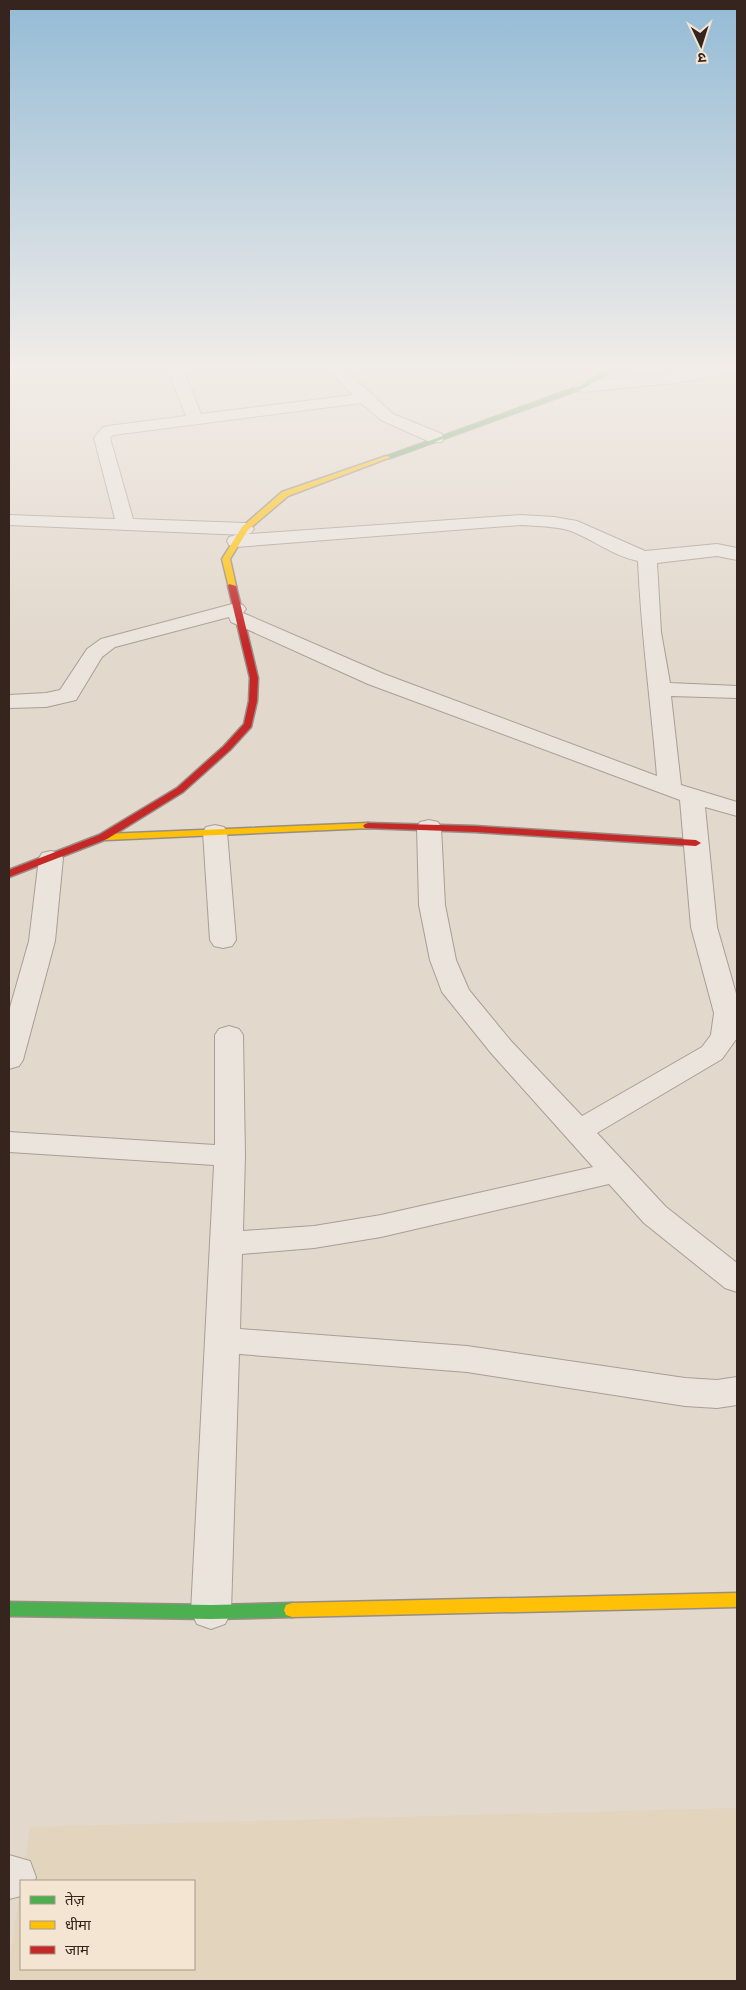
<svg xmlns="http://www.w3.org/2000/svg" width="746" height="1990" font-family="'Playfair Display','Noto Sans Devanagari',serif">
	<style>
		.farmland { fill: #e2d4bd }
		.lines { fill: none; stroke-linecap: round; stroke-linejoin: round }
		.street-casing { stroke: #a89e95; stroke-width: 2 }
		.fast-casing { stroke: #978d85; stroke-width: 3 }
		.slow-casing { stroke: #978d85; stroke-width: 3 }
		.jam-casing { stroke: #978d85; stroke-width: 3 }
		.street { fill: #eae4dd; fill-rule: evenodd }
		.fast { fill: #4caf50; fill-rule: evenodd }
		.slow { fill: #ffc107; fill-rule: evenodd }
		.jam { fill: #c62828; fill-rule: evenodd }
	</style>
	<rect width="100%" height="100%" fill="#e2d8cc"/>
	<!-- farmland -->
	<path class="farmland" d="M737 1808V1981H9V1966L21 1884V1969H194V1881H22L30 1827Z"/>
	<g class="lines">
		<defs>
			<g id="street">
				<path d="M166 366H182L201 414 353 395 325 366H341L393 414 442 434 444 438 442 442H430L381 420 361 403 113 435 110 438 133 519 245 523 251 525 254 529 251 533 245 535 9 525V515L115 519 94 438 102 428 108 426 186 416Z"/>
				<path d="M720 366H737V372L675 383 582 392 574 387 582 382 675 373Z"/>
				<path d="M521 515 554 517 577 521 645 551 717 544 737 548V560L717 556 657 563 661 632 670 683 737 686V698L671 696 681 785 737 802V816L705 807 717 927 737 997V1038L722 1059 597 1133 666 1207 737 1263V1292L725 1288 644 1223 609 1184 381 1237 314 1248 242 1254 240 1329 467 1346 685 1378 717 1380 737 1377V1405L717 1408 685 1406 467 1372 239 1354 231 1612 225 1624 211 1629 197 1624 191 1612 214 1165 9 1152V1132L215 1145V1035L219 1029 229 1026 239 1029 243 1035 245 1156 243 1231 314 1226 381 1215 593 1167 491 1053 442 992 430 960 419 905 417 827 420 822 429 820 438 822 441 827 445 905 456 960 469 990 511 1041 582 1116 702 1047 711 1035 714 1013 691 927 680 800 368 684 231 622 229 617 115 647 102 657 76 700 46 707 9 708V695L46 693 60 690 87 649 101 639 236 603 243 605 246 609 243 613 384 674 657 776C651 704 641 633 638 561 613 556 594 540 571 531 555 526 537 526 521 525L236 547 229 545 227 541 229 537 236 535Z"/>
				<path d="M215 825 224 827 227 832 236 940 232 946 223 948 214 946 210 940 203 832 206 827Z"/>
				<path d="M51 851 60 853 63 858 55 941 23 1060 19 1066 9 1069V1011L29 941 39 858 42 853Z"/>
				<path d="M9 1855 30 1861 36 1877 35 1881H21V1896L9 1899Z"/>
			</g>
			<g id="fast">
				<path d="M612 366H620L584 388 390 458 385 457 580 386Z"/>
				<path d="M9 1602 211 1605 292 1603 298 1605 300 1610 298 1615 292 1617 211 1619 9 1616Z"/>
			</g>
			<g id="slow">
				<path d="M386 456 391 457 288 496 248 530 230 559 236 586 229 588 222 559 242 527 282 492Z"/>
				<path d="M368 823 371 824 373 826 371 828 106 840 101 837 106 834Z"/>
				<path d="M737 1593V1607L292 1617 286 1615 284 1610 286 1605 292 1603Z"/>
			</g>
			<g id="jam">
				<path d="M229 584 236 586 258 678 257 701 251 727 230 750 183 792 107 839 9 877V870L99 835 177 788 224 746 244 724 249 701 250 678 228 586Z"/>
				<path d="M368 823 475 826 696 840 701 843 696 846 475 832 365 828 363 826 365 824Z"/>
			</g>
		</defs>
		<!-- street casing -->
		<use href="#street" class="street-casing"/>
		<!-- fast casing -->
		<use href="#fast" class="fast-casing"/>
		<!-- slow casing -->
		<use href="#slow" class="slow-casing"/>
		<!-- jam casing -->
		<use href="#jam" class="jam-casing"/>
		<!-- street -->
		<use href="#street" class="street"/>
		<!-- fast -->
		<use href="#fast" class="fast"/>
		<!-- slow -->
		<use href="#slow" class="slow"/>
		<!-- jam -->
		<use href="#jam" class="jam"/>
	</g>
	<!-- sky -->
	<linearGradient id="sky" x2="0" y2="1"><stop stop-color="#94bbd6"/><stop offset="0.57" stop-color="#f2ede8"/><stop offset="1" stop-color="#f2ede8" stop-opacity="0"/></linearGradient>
	<rect width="746" height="645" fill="url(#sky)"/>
	<!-- border -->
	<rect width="746" height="1990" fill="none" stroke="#36251e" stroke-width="20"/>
	<!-- legend -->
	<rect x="20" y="1880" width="175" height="90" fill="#f4e4d2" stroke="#a8988a"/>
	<rect x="30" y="1896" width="25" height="8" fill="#4caf50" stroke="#a8988a"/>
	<text x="65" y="1905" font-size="15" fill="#36251e">तेज़</text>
	<rect x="30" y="1921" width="25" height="8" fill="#ffc107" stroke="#a8988a"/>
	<text x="65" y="1930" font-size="15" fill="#36251e">धीमा</text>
	<rect x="30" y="1946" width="25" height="8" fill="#c62828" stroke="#a8988a"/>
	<text x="65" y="1955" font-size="15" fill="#36251e">जाम</text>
	<!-- north arrow -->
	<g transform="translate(701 45) rotate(176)" stroke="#f4e4d2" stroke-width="4" paint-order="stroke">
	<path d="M0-4L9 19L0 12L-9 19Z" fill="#36251e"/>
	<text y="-8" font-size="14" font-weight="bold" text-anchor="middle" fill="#36251e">उ</text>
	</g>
</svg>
